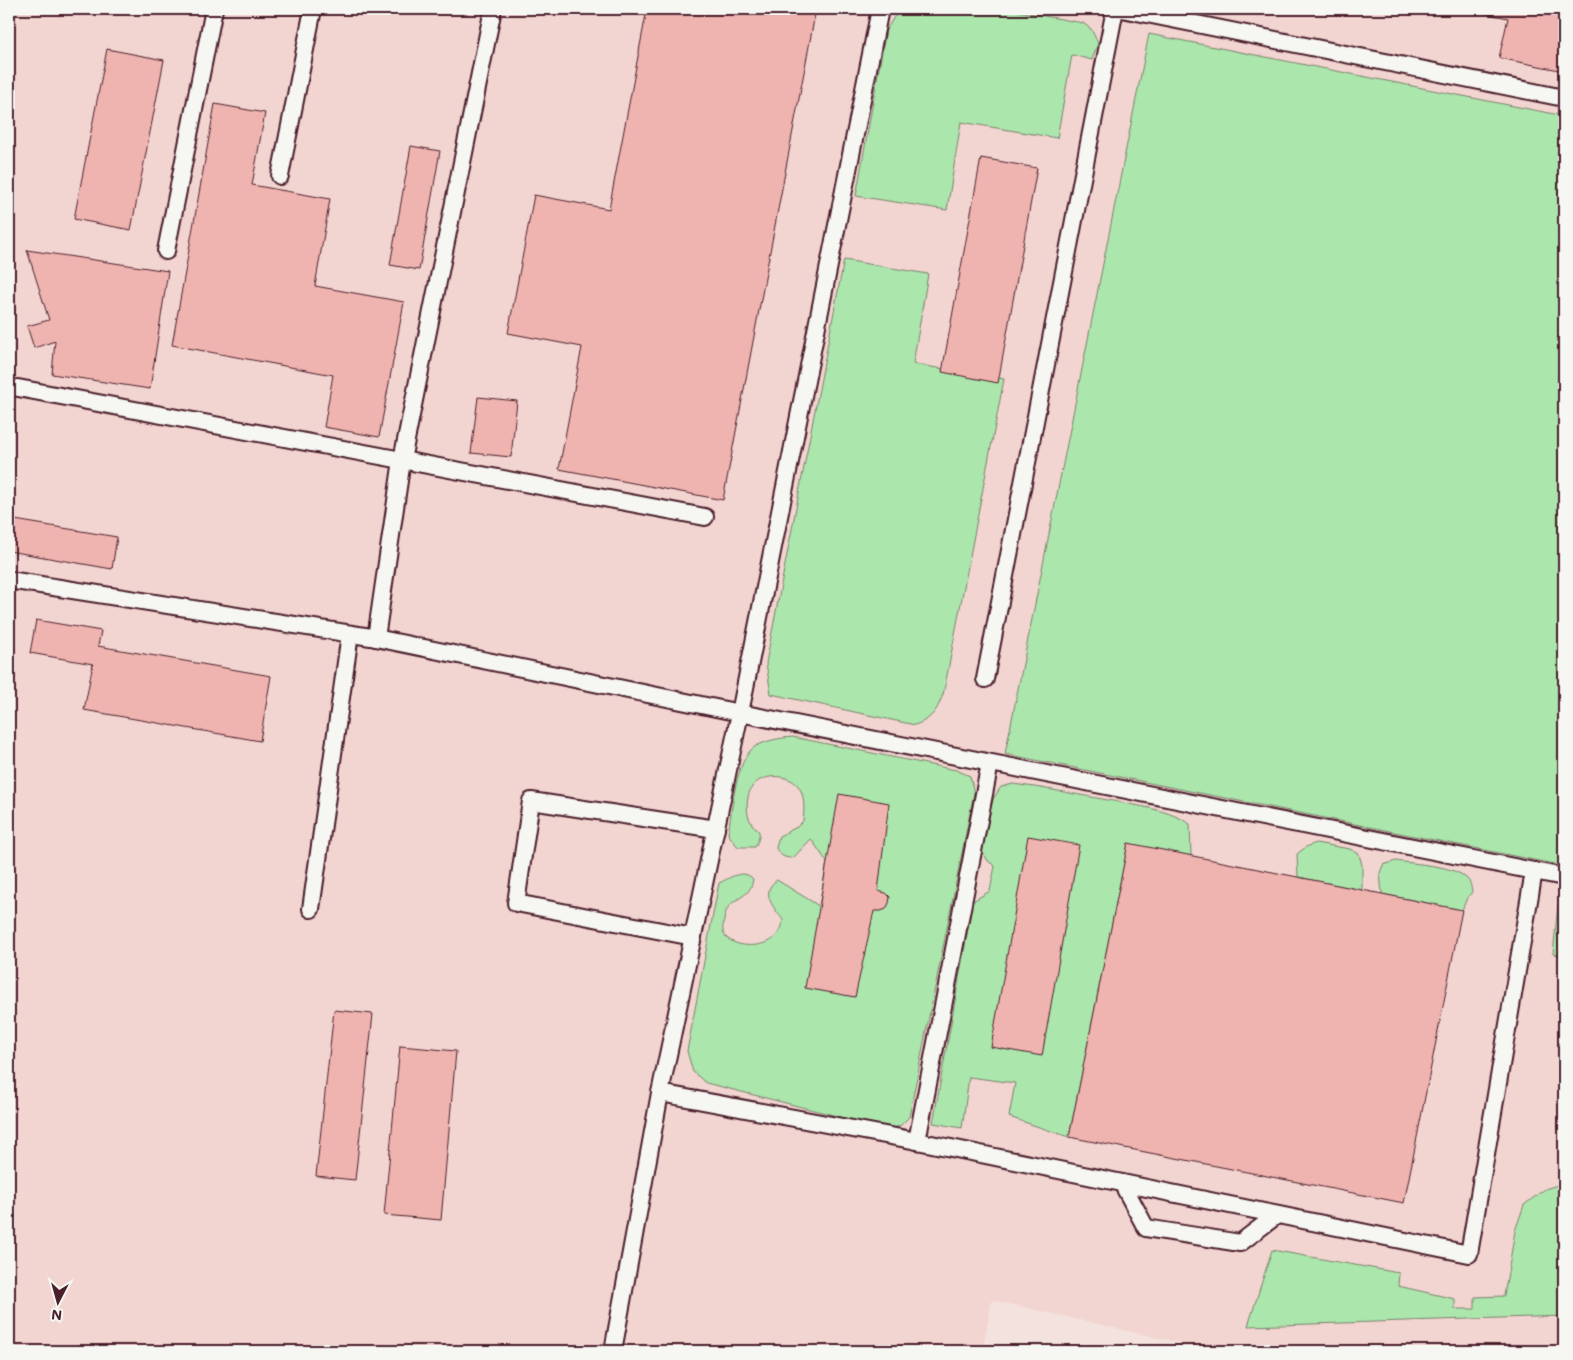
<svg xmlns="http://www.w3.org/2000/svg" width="1573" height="1360" font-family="Mali,sans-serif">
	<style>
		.built { fill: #f2d4d0 }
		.green { fill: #abe6ac; stroke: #7a826c }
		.building { fill: #efb4af; stroke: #4a1f2b }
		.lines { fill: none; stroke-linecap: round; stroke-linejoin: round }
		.service-casing { stroke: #4a1f2b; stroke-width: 20 }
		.service { stroke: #f6f6f2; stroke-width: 16 }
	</style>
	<rect width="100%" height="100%" fill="#f4e2de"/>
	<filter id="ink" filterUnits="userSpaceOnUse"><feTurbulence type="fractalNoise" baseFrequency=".02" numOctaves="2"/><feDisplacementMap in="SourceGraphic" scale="10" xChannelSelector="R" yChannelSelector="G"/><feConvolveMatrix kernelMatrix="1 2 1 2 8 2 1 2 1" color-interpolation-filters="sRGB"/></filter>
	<g filter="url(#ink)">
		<!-- built -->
		<path class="built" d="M9 9H1564V1351H1216L992 1300 982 1351H9Z"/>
		<!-- green -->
		<g class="green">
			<path d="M899 9H1006L1083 23 1091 29 1098 43 1092 60 1072 55 1057 138 961 122 947 210 856 196 886 30Z"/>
			<path d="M1149 34 1564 116V866L1005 754Z"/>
			<path d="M844 260 928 274 913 364 1004 379 944 691C938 709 934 718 915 725L771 694 766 663Z"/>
			<path d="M793 737 956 770 970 776 974 793 909 1117 900 1126 889 1129 706 1083 693 1072 687 1051 719 883C730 878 743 868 753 879 750 903 727 894 724 920 724 923 722 928 723 931 726 950 780 954 783 920 774 908 759 892 777 880L819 906 827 862 811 839 793 858C784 858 780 856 776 848L779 836 797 827 803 821C804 812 805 800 801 791 794 773 762 772 752 787 746 796 745 814 752 824 754 827 758 829 759 832 760 837 757 843 755 847H738L728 834C732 812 735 758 756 746 768 740 780 738 793 737Z"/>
			<path d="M1013 784C1046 788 1079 795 1113 801 1138 806 1168 809 1190 824L1191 856 1128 844 1069 1137 1009 1117 1015 1083 969 1077 962 1128 933 1123 973 901 990 891 995 866 988 861 982 851 993 799 1001 787Z"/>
			<path d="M1316 843 1350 849 1359 854 1362 865V890L1298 877 1297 854 1306 847Z"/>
			<path d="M1396 861C1414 864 1453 865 1466 878 1471 882 1471 887 1472 892L1467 898 1462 910 1382 894 1380 873 1383 865Z"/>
			<path d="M1564 894V956L1553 954 1558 904 1562 895Z"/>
			<path d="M1564 1183V1316L1248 1326 1272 1250 1399 1273 1398 1286 1455 1299V1309H1475V1297L1504 1296 1515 1231 1524 1205 1545 1189Z"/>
		</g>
		<!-- building -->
		<g class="building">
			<path d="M647 9H816L723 500 559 469 582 347 508 333 534 195 609 209Z"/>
			<path d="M1463 9H1564V71L1499 58 1508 18Z"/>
			<path d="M107 49 164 60 131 230 74 219Z"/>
			<path d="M215 104 265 113 252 185 330 199 315 286 404 302 379 437 324 427 333 375 172 345Z"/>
			<path d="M411 146 440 151 419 270 390 265Z"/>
			<path d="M981 158 1037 168 998 383 942 372Z"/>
			<path d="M27 250 168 271 150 389 52 374 55 341 34 348 27 326 49 320Z"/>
			<path d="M478 397 517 401 511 457 471 453Z"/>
			<path d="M9 519 117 537 112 569 9 551Z"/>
			<path d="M36 620 101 631 98 646 271 676 260 741 84 710 93 664 30 653Z"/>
			<path d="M839 794 889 803 878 891 886 893 890 897 889 903 886 909 881 911H874L855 997 805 988Z"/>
			<path d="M1028 836 1079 845 1042 1056 991 1047Z"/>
			<path d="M1128 843 1462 910 1404 1203 1069 1137Z"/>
			<path d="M334 1010 373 1014 355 1180 316 1176Z"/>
			<path d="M400 1046 456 1051 441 1220 384 1215Z"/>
		</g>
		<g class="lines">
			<defs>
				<g id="service">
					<path d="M880 9 740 713 1564 877"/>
					<path d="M1122 9 1564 98"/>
					<path d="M280 176 313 9"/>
					<path d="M166 251 214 9"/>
					<path d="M18 388 705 517"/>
					<path d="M9 580 371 637 740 713 660 1093 917 1141 1469 1254 1534 871"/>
					<path d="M376 638 402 460 493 9"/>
					<path d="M985 679 1115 9"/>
					<path d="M311 909 350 634"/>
					<path d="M693 937 516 903 531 801 716 829"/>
					<path d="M917 1141 990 763"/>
					<path d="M1122 1183 1146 1228 1240 1243 1277 1215"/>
					<path d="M613 1351 660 1093"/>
				</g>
			</defs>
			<!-- service casing -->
			<use href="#service" class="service-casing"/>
			<!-- service -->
			<use href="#service" class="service"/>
		</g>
	</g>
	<!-- margin -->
	<rect width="1573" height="1360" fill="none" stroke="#f6f6f2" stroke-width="30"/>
	<rect x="15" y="15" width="1543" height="1330" fill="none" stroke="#4a1f2b" stroke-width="2" filter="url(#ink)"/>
	<!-- north arrow -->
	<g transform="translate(58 1302) rotate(186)" stroke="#f6f6f2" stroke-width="4" paint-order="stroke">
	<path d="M0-4L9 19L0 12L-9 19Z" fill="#4a1f2b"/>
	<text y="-8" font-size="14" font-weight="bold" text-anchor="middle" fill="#4a1f2b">N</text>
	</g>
</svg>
